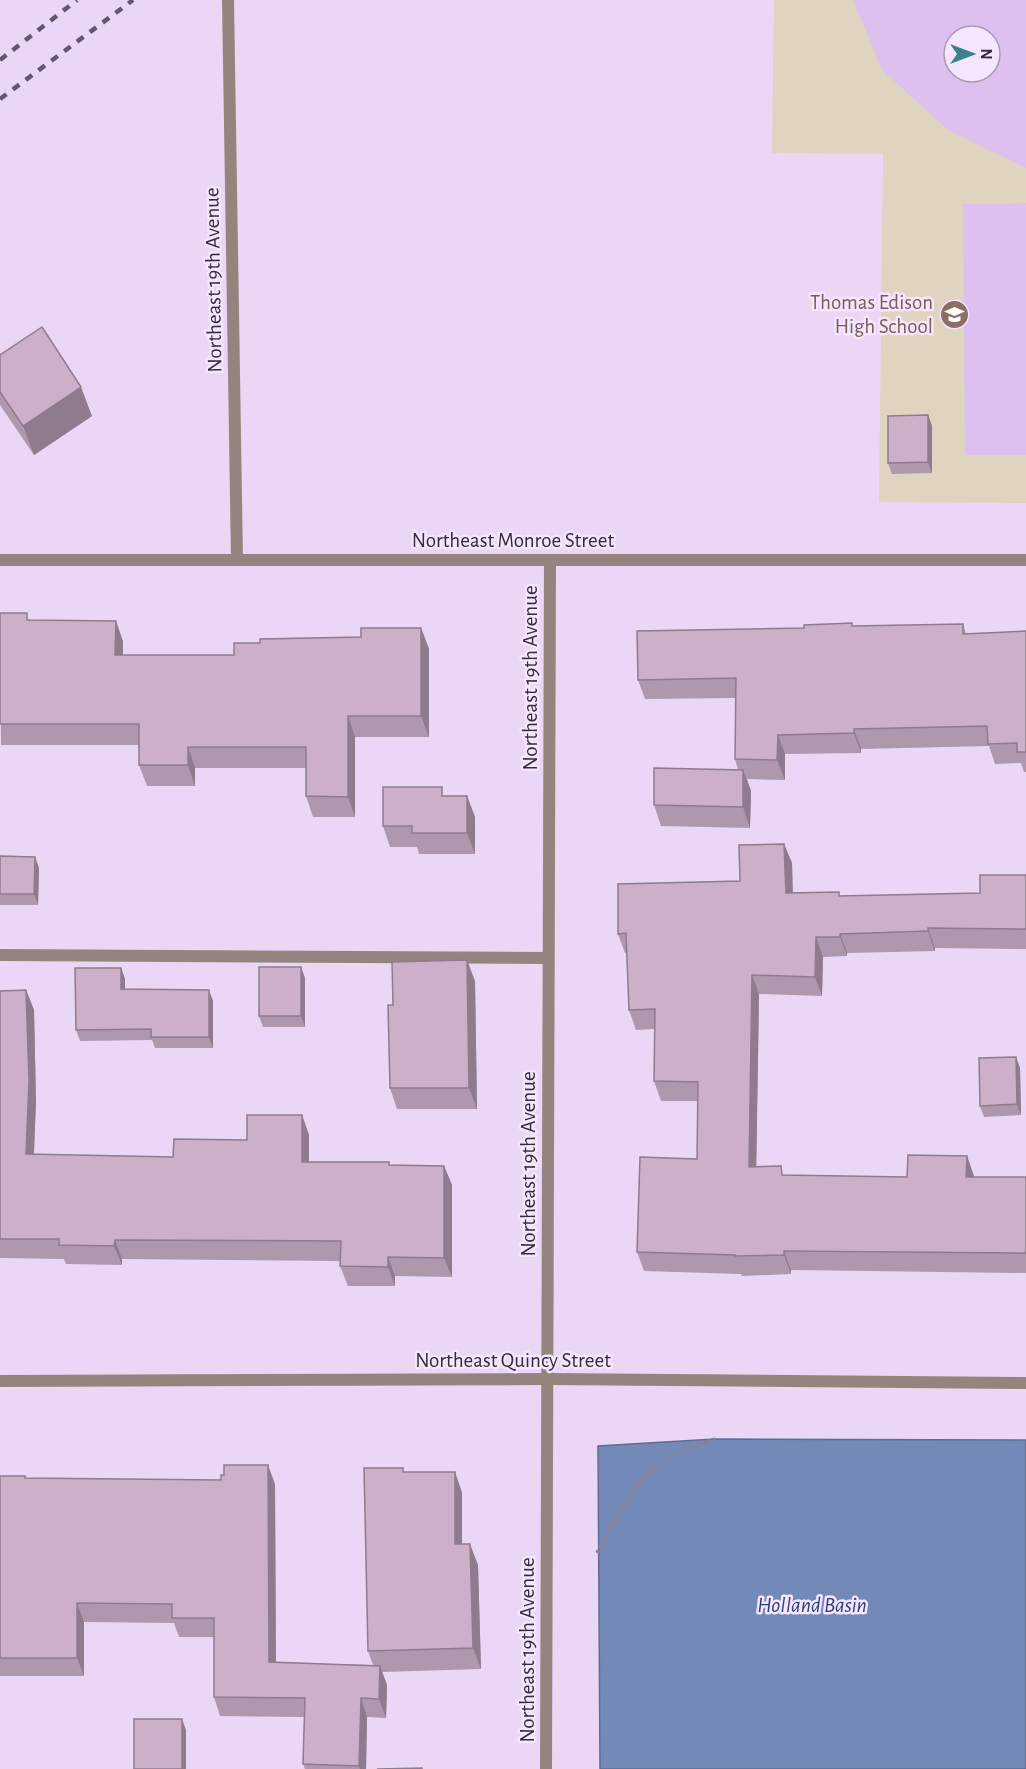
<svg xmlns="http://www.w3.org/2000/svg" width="1026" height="1769" font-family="'Alegreya Sans',sans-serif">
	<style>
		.education { fill: #ded4c0; fill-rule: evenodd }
		.green { fill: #dec0f0; fill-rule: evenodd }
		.water { fill: #7389b8; stroke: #606d92; stroke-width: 1.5 }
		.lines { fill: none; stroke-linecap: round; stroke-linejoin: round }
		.path { stroke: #8e8197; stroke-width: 4; stroke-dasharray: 3 3; stroke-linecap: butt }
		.service { stroke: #93857d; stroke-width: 12 }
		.minor { stroke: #93857d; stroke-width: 12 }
		.tertiary { stroke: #93857d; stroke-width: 12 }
		.rail { stroke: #63586a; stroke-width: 4.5; stroke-dasharray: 8 8; stroke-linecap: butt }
		.wall { fill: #af97ae }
		.shaded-wall { fill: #8f7b8d }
		.building { fill: #ccb0ca; stroke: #8f7b8d; stroke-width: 1.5 }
		.labels { text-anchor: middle; stroke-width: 5; stroke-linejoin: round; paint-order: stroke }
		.street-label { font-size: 21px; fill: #342c39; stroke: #f5e5ff }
		.education-label { font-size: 21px; fill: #785e54; stroke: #f5e5ff; text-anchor: end }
		.water-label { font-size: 22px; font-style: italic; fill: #28427d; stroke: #f5e5ff }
	</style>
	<rect width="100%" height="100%" fill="#ead7f6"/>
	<!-- education -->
	<path class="education" d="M774 0H1026V503L879 502 883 154 772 153ZM954 36H990V72H954Z"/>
	<!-- green -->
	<g class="green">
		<path d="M853 0H1026V168L948 130 882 70ZM954 36H990V72H954Z"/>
		<path d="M1026 203V455H965L963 204Z"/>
	</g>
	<!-- water -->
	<path class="water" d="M715 1439 1026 1440V1769H600L598 1446Z"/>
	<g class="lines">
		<!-- path -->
		<path class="path" d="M597 1553C613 1524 627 1494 652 1471 669 1455 694 1447 715 1439"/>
		<!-- service -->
		<path class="service" d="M0 955 548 958"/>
		<!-- minor -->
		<g class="minor">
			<path d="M228 0 237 560"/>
			<path d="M0 1381 547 1379 1026 1383"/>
			<path d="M546 1769 550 560"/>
		</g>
		<!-- tertiary -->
		<path class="tertiary" d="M0 560H1026"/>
		<!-- rail -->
		<g class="rail">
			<path d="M0 60 77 0"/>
			<path d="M0 99 133 0"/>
		</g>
	</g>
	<!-- wall -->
	<g class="wall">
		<path d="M0 355 92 416 34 455 0 405Z"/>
		<path d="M928 415 932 426V473L892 474 888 463Z"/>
		<path d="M0 613 123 641V655H234L260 643 361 637 421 628 429 649V737H355V817H313L306 796V768H195V786H147L139 765V745H1Z"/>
		<path d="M963 624 966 634 1026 631V772H1024L1021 763 995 764 989 746 861 749V753L785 754V780L747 779 751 791 750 828 661 826 654 805 738 770 735 759V698L645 699 638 680 804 628Z"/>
		<path d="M446 796H467L475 817V854H419L417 847H390L383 826Z"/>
		<path d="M784 844 792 863 793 893 840 896 980 893 1026 875V949L935 948V951L847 953V956L823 957 822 996 759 994 756 1166 785 1175 907 1177 967 1156 974 1177H1026V1273L791 1270V1274L742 1276 741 1274 644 1271 637 1252 697 1159 698 1101H661L654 1081 655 1029 636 1030 629 1010 627 953H625L618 934 740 881Z"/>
		<path d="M0 856 35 857 39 868 38 905H0Z"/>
		<path d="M301 967 305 978V1027H263L259 1016Z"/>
		<path d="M121 968 125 979V989L213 1001V1048H155L152 1040 80 1041 76 1030Z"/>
		<path d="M475 981 477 1109H397L390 1088 393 1005Z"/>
		<path d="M26 990 34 1010 36 1101 34 1154 173 1157 247 1140 302 1115 309 1135V1162H389L390 1165 444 1166 452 1185V1277L395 1276V1286H348L340 1266V1261L122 1259V1265L66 1264 64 1259 0 1258V991Z"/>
		<path d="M1016 1057 1020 1068 1021 1115 984 1117 980 1106Z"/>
		<path d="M405 1472H455L462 1493V1544L478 1565 481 1669 382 1672 387 1685 386 1718 367 1717 366 1769H305L303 1764 304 1717 220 1716 214 1697V1637H179L174 1623 84 1622V1676H0V1476L26 1478 275 1484 276 1663 373 1665 368 1651Z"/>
	</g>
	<!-- shaded-wall -->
	<g class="shaded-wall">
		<path d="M81 387 92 416 34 455 23 426Z"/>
		<path d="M928 415 932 426V473L928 462Z"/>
		<path d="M116 621 123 641V676L115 655Z"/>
		<path d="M421 628 429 649V737L421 716Z"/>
		<path d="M348 716 355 737V817L348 797Z"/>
		<path d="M854 729 861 749V753L854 733Z"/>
		<path d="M778 735 785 754V780L777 760Z"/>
		<path d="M188 747 195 768V786L188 765Z"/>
		<path d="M743 770 751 791 750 828 743 807Z"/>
		<path d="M467 796 475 817V854L467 833Z"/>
		<path d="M784 844 792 863 793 912 786 893Z"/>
		<path d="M35 857 39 868 38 905 34 894Z"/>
		<path d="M928 928 935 948V951L928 931Z"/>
		<path d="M840 934 847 953V956L840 937Z"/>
		<path d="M816 937 823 957 822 996 815 977Z"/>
		<path d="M467 960 475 981 477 1109 469 1088Z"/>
		<path d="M301 967 305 978V1027L301 1016Z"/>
		<path d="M121 968 125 979V1000L121 989Z"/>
		<path d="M752 975 759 994 756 1186 749 1167Z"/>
		<path d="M26 990 34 1010 36 1101 33 1174 26 1154Z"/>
		<path d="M209 990 213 1001V1048L209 1037Z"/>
		<path d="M1016 1057 1020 1068 1021 1115 1017 1104Z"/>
		<path d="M302 1115 309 1135V1182L302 1162Z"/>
		<path d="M967 1156 974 1176 973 1196 966 1177Z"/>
		<path d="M444 1166 452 1185V1277L444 1258Z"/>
		<path d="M115 1240 122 1259V1265L114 1246Z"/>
		<path d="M784 1251 791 1270V1274L784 1255Z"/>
		<path d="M388 1257 395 1276V1286L388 1267Z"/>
		<path d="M268 1465 275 1484 276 1681 269 1662Z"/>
		<path d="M455 1472 462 1493V1565L455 1544Z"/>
		<path d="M470 1544 478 1565 481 1669 473 1648Z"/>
		<path d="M77 1603 84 1622V1676L77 1658Z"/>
		<path d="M380 1666 387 1685 386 1718 379 1699Z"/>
		<path d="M361 1698 367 1717 366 1769H360L359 1766Z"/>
		<path d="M182 1719 186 1730V1769H182Z"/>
	</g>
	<!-- building -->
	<g class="building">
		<path d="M42 327 81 387 23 426 0 392V355Z"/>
		<path d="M928 415V462L888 463V416Z"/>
		<path d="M0 613H27V620L116 621 115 655H234V643H260V639L361 637V628H421V716H348V797L306 796V747H188V765H139V724H0Z"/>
		<path d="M852 623V626L963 624V634L1026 631V752H1017V743L988 744 987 726 854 729V733L778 735 777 760 735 759 736 678 638 680 637 631 804 628V625Z"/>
		<path d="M654 768 743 770V807L654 805Z"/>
		<path d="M383 787H442V796H467V833H412V826H383Z"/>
		<path d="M784 844 786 893 839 892V896L980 893V875H1026V929L928 928V931L840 934V937H816L815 977 752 975 749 1167 781 1166 782 1175 907 1177 908 1155 967 1156 966 1177H1026V1253L784 1251V1255L735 1256V1255L637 1252 640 1157 697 1159 698 1082 654 1081 655 1009 629 1010 626 933 618 934V884L740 881 739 845Z"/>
		<path d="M0 856 35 857 34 894H0Z"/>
		<path d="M467 960 469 1088H390L388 1005H393L392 962Z"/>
		<rect x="259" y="967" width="42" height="49"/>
		<path d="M75 968H121V989L209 990V1037H151V1029L76 1030Z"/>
		<path d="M26 990 29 1081 26 1154 173 1157 174 1139 247 1140V1115H302V1162H389V1165L444 1166V1258L388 1257V1267L340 1266 341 1241 115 1240 114 1246 59 1245V1239H0V991Z"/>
		<path d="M1016 1057 1017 1104 980 1106 979 1058Z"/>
		<path d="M224 1465H268L269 1662 380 1666 379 1699 361 1698 359 1766 303 1764 305 1698 214 1697V1618H172V1604L77 1603V1658H0V1476H25V1478L221 1480V1475H224Z"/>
		<path d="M364 1468H403V1472H455V1544H470L473 1648 368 1651Z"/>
		<rect x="134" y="1719" width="48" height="50"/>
		<path d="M422 1768V1769H377Z"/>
	</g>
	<!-- icons -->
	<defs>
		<symbol id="school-disc" viewBox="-11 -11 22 22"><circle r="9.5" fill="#8d6e63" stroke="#f5e5ff"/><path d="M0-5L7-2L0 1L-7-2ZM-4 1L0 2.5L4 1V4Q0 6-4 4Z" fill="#fff"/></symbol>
	</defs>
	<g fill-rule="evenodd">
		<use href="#school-disc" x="938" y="298" width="33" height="33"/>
	</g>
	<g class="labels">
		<!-- street labels -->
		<g class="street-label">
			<text transform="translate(213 280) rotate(-91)" y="7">Northeast 19th Avenue</text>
			<text x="513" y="547">Northeast Monroe Street</text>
			<text transform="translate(530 678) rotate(-90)" y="7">Northeast 19th Avenue</text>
			<text transform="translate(528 1164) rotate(-90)" y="7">Northeast 19th Avenue</text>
			<text x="513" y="1367">Northeast Quincy Street</text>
			<text transform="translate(527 1650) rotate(-90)" y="7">Northeast 19th Avenue</text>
		</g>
		<!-- education labels -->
		<g class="education-label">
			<text x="933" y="309">Thomas Edison<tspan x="933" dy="24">High School</tspan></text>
		</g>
		<!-- water labels -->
		<g class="water-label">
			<text x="812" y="1612">Holland Basin</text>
		</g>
	</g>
	<!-- north arrow -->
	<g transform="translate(972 54) rotate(90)"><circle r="28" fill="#f5e5ff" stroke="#a89bb0" stroke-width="1.5"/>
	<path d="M0-4.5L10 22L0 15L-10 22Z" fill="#3b828d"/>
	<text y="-9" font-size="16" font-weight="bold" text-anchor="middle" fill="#342c39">N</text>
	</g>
</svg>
